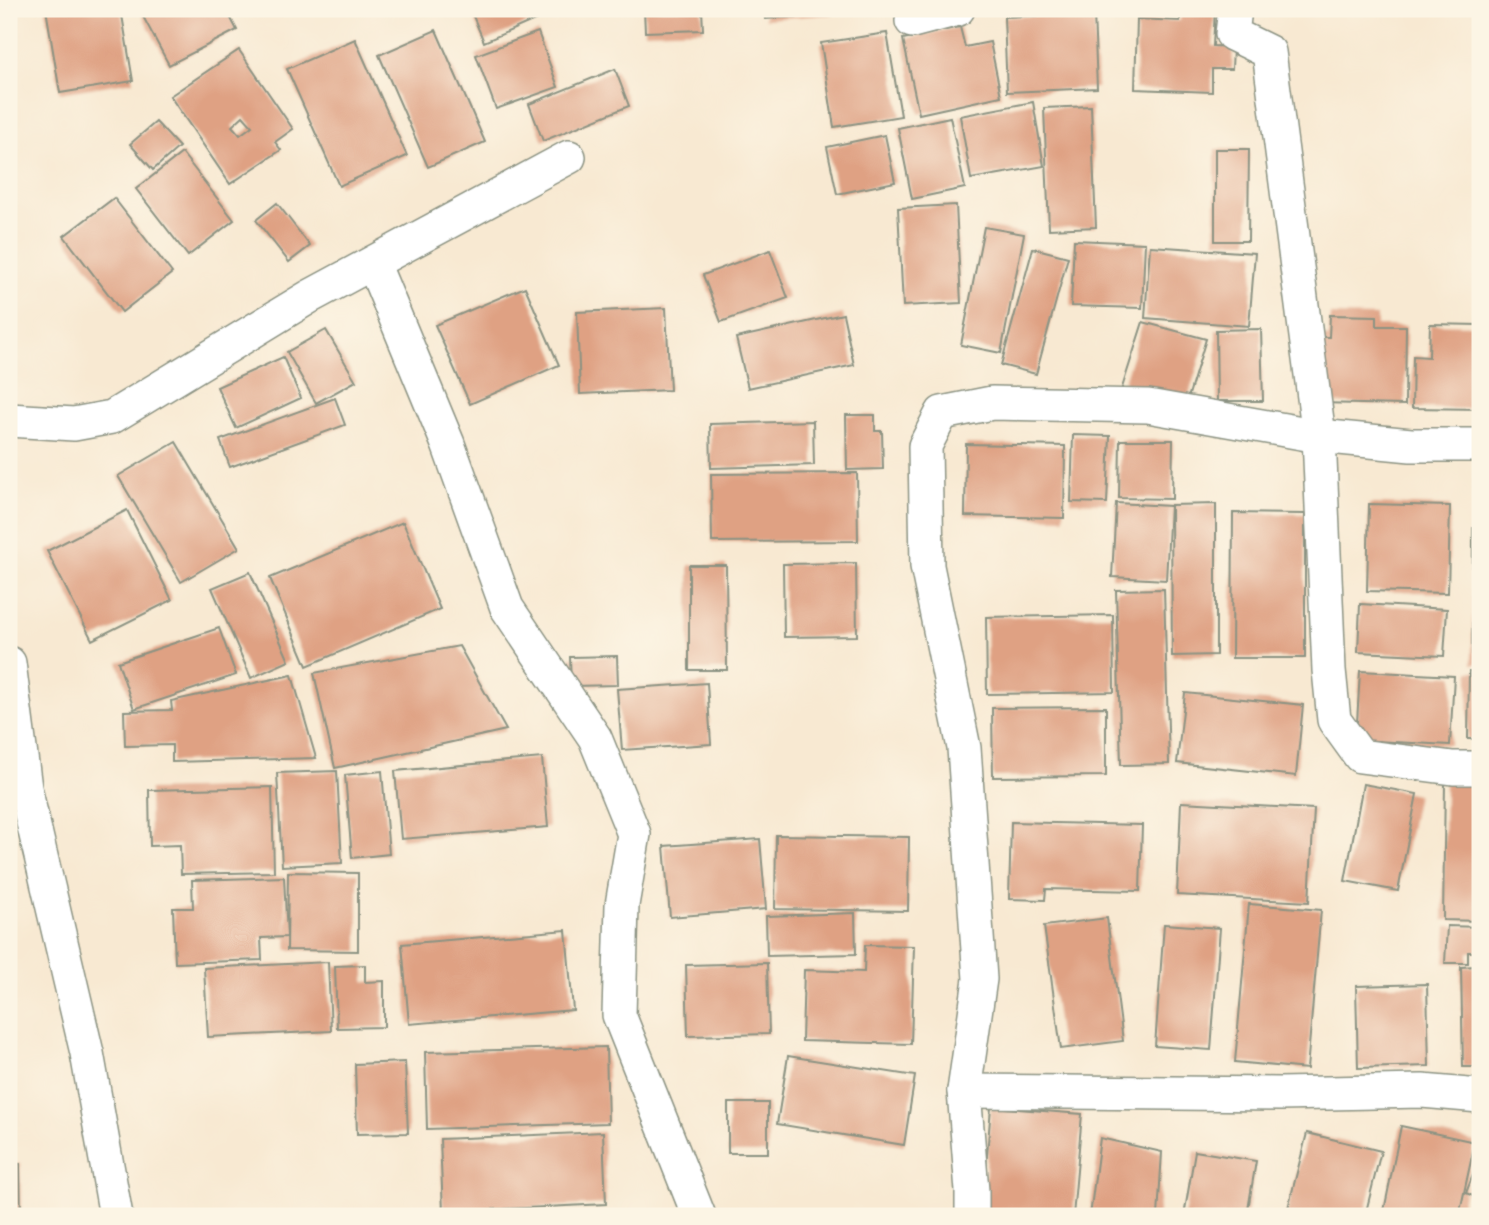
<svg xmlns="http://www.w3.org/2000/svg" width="1489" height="1225" font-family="'Old Standard TT',serif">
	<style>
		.building { fill: #dfa183; fill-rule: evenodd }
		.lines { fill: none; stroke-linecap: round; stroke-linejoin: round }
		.minor-casing { stroke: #8c9383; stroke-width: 36 }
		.minor { stroke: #fff; stroke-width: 33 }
	</style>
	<rect width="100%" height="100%" fill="#fcf5e5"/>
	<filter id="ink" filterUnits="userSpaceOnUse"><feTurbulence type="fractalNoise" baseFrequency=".0143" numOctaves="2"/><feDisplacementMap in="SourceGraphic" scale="14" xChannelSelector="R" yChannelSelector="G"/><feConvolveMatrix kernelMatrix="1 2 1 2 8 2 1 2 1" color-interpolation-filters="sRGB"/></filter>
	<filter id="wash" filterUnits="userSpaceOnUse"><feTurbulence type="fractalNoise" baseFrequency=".00686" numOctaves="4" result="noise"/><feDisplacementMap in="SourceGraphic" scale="28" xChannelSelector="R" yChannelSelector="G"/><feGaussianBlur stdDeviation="1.57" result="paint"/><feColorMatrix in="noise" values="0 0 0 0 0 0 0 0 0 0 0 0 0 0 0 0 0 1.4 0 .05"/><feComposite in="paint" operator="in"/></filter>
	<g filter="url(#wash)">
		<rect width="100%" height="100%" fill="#f8e9d2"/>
		<g id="blocks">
			<!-- building -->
			<g class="building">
				<path d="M46 9H121L133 81 60 93Z"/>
				<path d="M139 9H226L237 30 169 65Z"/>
				<path d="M470 9H533L537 19 484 42Z"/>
				<path d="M644 9H702L703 30 645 32Z"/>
				<path d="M764 9H834V14L765 19Z"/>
				<path d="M1180 9H1215L1213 46 1233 47 1232 69H1212V92L1135 89 1137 19 1180 21Z"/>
				<path d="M1094 13 1097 88 1007 92 1004 17Z"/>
				<path d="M960 27 965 47 990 42 1001 96 919 114 903 39Z"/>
				<path d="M436 30 485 142 428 167 379 55Z"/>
				<path d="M538 32 558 87 496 109 476 55Z"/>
				<path d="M887 33 901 116 834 127 821 43Z"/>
				<path d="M355 39 407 156 339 186 287 69Z"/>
				<path d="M239 50 293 129 275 142 281 150 230 184 170 96ZM243 116 252 126 240 135 232 126Z"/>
				<path d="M615 69 629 106 543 141 529 104Z"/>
				<path d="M1033 102 1044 166 971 179 960 116Z"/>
				<path d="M1091 106 1096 227 1049 229 1044 108Z"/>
				<path d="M950 117 965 188 912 199 898 128Z"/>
				<path d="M156 122 179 147 153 170 130 144Z"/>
				<path d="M885 135 895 182 837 194 827 147Z"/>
				<path d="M1215 149H1249L1248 241H1215Z"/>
				<path d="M182 153 234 220 188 256 136 189Z"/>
				<path d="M114 198 172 273 122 312 64 236Z"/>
				<path d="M277 203 310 246 289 262 256 220Z"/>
				<path d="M956 205 961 303 903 306 898 208Z"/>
				<path d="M984 227 1024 234 1001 353 961 345Z"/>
				<path d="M1074 240 1145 243 1142 308 1071 306Z"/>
				<path d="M1150 246 1255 253 1249 326 1145 318Z"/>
				<path d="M1033 248 1068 257 1036 374 1001 365Z"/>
				<path d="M770 250 788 298 721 322 703 275Z"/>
				<path d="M525 287 559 365 470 404 435 325Z"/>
				<path d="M666 308 670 390 580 394 577 312Z"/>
				<path d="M843 314 854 365 748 388 736 338Z"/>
				<path d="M1330 315 1377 316V326H1406L1405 405 1319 403V337H1329Z"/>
				<path d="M1143 322 1206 339 1184 411 1121 391Z"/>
				<path d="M1430 324 1480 325V409L1412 408 1413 356 1429 357Z"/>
				<path d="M1261 329 1263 401H1217L1216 330Z"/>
				<path d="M326 330 356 381 316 403 287 352Z"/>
				<path d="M283 357 301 398 236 428 217 387Z"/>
				<path d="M335 398 345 425 230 467 220 440Z"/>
				<path d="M846 415H875V431H882L883 469 847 470Z"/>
				<path d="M813 421 814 465 711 468 710 424Z"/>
				<path d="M1073 435 1110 436 1107 503 1071 502Z"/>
				<path d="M1120 440H1173L1172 499 1119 498Z"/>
				<path d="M176 442 239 548 181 582 118 476Z"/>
				<path d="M966 444 1065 446 1064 518 965 516Z"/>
				<path d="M857 473 858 541 712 542 711 474Z"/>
				<path d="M1116 503 1170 506 1166 580 1112 577Z"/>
				<path d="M1216 504V655L1172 656 1171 505Z"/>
				<path d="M1369 504 1450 506 1448 593 1367 591Z"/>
				<path d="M127 510 172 600 92 640 47 551Z"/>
				<path d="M1233 513 1305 514V658H1232Z"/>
				<path d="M403 522 440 609 307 666 270 578Z"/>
				<path d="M1473 528H1480V664H1472Z"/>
				<path d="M856 563 857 636 784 637 783 564Z"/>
				<path d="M689 565H726L727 670H689Z"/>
				<path d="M250 572 289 661 251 678 212 588Z"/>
				<path d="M1164 589 1169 764 1121 765 1116 590Z"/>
				<path d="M1360 604 1447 609 1444 656 1358 652Z"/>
				<path d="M1113 615 1114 692 987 694 986 617Z"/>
				<path d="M219 628 236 675 134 709 118 662Z"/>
				<path d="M459 646 506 730 335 768 314 673Z"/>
				<path d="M617 656 618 685 571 686 570 657Z"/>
				<path d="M1360 671 1454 676 1450 745 1356 740Z"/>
				<path d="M1469 671H1480V739H1468Z"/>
				<path d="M292 675 316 758 172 762V745L125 746 124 711 172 710 171 701Z"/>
				<path d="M707 683 711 744 622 750 617 689Z"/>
				<path d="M1185 693 1303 705 1296 776 1177 763Z"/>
				<path d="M1106 707V776L993 777 992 708Z"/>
				<path d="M542 758 548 827 401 839 395 771Z"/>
				<path d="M337 771 342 863 282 866 277 773Z"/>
				<path d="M382 771 389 854 352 858 345 775Z"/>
				<path d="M1445 782H1480V921L1443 920Z"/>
				<path d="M1363 784 1417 794 1398 891 1345 881Z"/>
				<path d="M272 787 274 872 181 874 180 845 150 846 149 790Z"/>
				<path d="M1181 802 1314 809 1309 902 1177 895Z"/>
				<path d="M1011 822 1142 825 1140 891 1046 889 1045 900 1009 899Z"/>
				<path d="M776 835 909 837 908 911 775 909Z"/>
				<path d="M760 839 766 909 670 917 664 846Z"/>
				<path d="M288 872 358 873V951L287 950Z"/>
				<path d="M284 877 287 937 261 938 262 960 175 963 173 908H193L192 880Z"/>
				<path d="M1249 904 1321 910 1307 1069 1235 1062Z"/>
				<path d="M855 913 856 954 767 956 766 916Z"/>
				<path d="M1107 918 1123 1041 1061 1049 1044 926Z"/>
				<path d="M1164 924 1220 928 1211 1050 1155 1046Z"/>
				<path d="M1447 926 1480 927V952H1468V963H1445Z"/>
				<path d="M566 930 573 1010 409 1024 402 944Z"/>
				<path d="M865 945 914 946 911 1044 802 1041 804 970 864 972Z"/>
				<path d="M1476 959H1480V1067H1463L1461 967 1476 966Z"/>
				<path d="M328 962 331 1031 208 1037 204 968Z"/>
				<path d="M767 963 769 1034 688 1036 686 965Z"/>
				<path d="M365 965V982L384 981V1027L337 1028 335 966Z"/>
				<path d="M1427 984 1429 1066 1358 1068 1356 986Z"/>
				<path d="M606 1047 608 1123 427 1129 425 1052Z"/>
				<path d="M788 1056 915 1076 904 1145 777 1124Z"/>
				<path d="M405 1062 408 1133 357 1134 355 1064Z"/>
				<rect x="9" y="1070" width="3" height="70"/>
				<rect x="728" y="1103" width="40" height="50"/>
				<path d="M991 1107 1082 1114 1073 1216H982Z"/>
				<path d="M1401 1126 1475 1142 1459 1216H1383Z"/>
				<path d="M603 1132 606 1204 443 1212 440 1139Z"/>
				<path d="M1307 1133 1381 1151 1365 1216H1286Z"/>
				<path d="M1100 1138 1162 1152 1158 1216H1090Z"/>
				<path d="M1195 1151 1256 1161 1247 1216H1184Z"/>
				<path d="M1480 1157V1199L1466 1193Z"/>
				<path d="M9 1164H20L21 1216H9Z"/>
			</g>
		</g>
	</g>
	<g filter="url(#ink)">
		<use href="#blocks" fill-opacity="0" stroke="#8c9383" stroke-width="2"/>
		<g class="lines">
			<defs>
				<g id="minor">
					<path d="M1235 9 1232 34 1269 52 1319 436 1329 670 1334 720 1360 756 1453 768H1480"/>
					<path d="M912 21 958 9"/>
					<path d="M373 263 448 444 507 608 595 738 634 834 622 905 619 1015 699 1216"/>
					<path d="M9 420 74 424 112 417 309 297 569 157"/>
					<path d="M9 663 25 788 87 1053 116 1216"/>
					<path d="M964 1091 1280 1094 1422 1091 1480 1096"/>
					<path d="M972 1216V1191L964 1091 980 979 964 748 927 566 925 446 942 413 992 403 1148 406 1319 436 1411 445H1480"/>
				</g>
			</defs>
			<!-- minor casing -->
			<use href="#minor" class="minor-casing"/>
			<!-- minor -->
			<use href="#minor" class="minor"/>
		</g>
	</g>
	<!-- margin -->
	<rect width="1489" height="1225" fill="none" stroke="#fcf5e5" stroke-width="35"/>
</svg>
